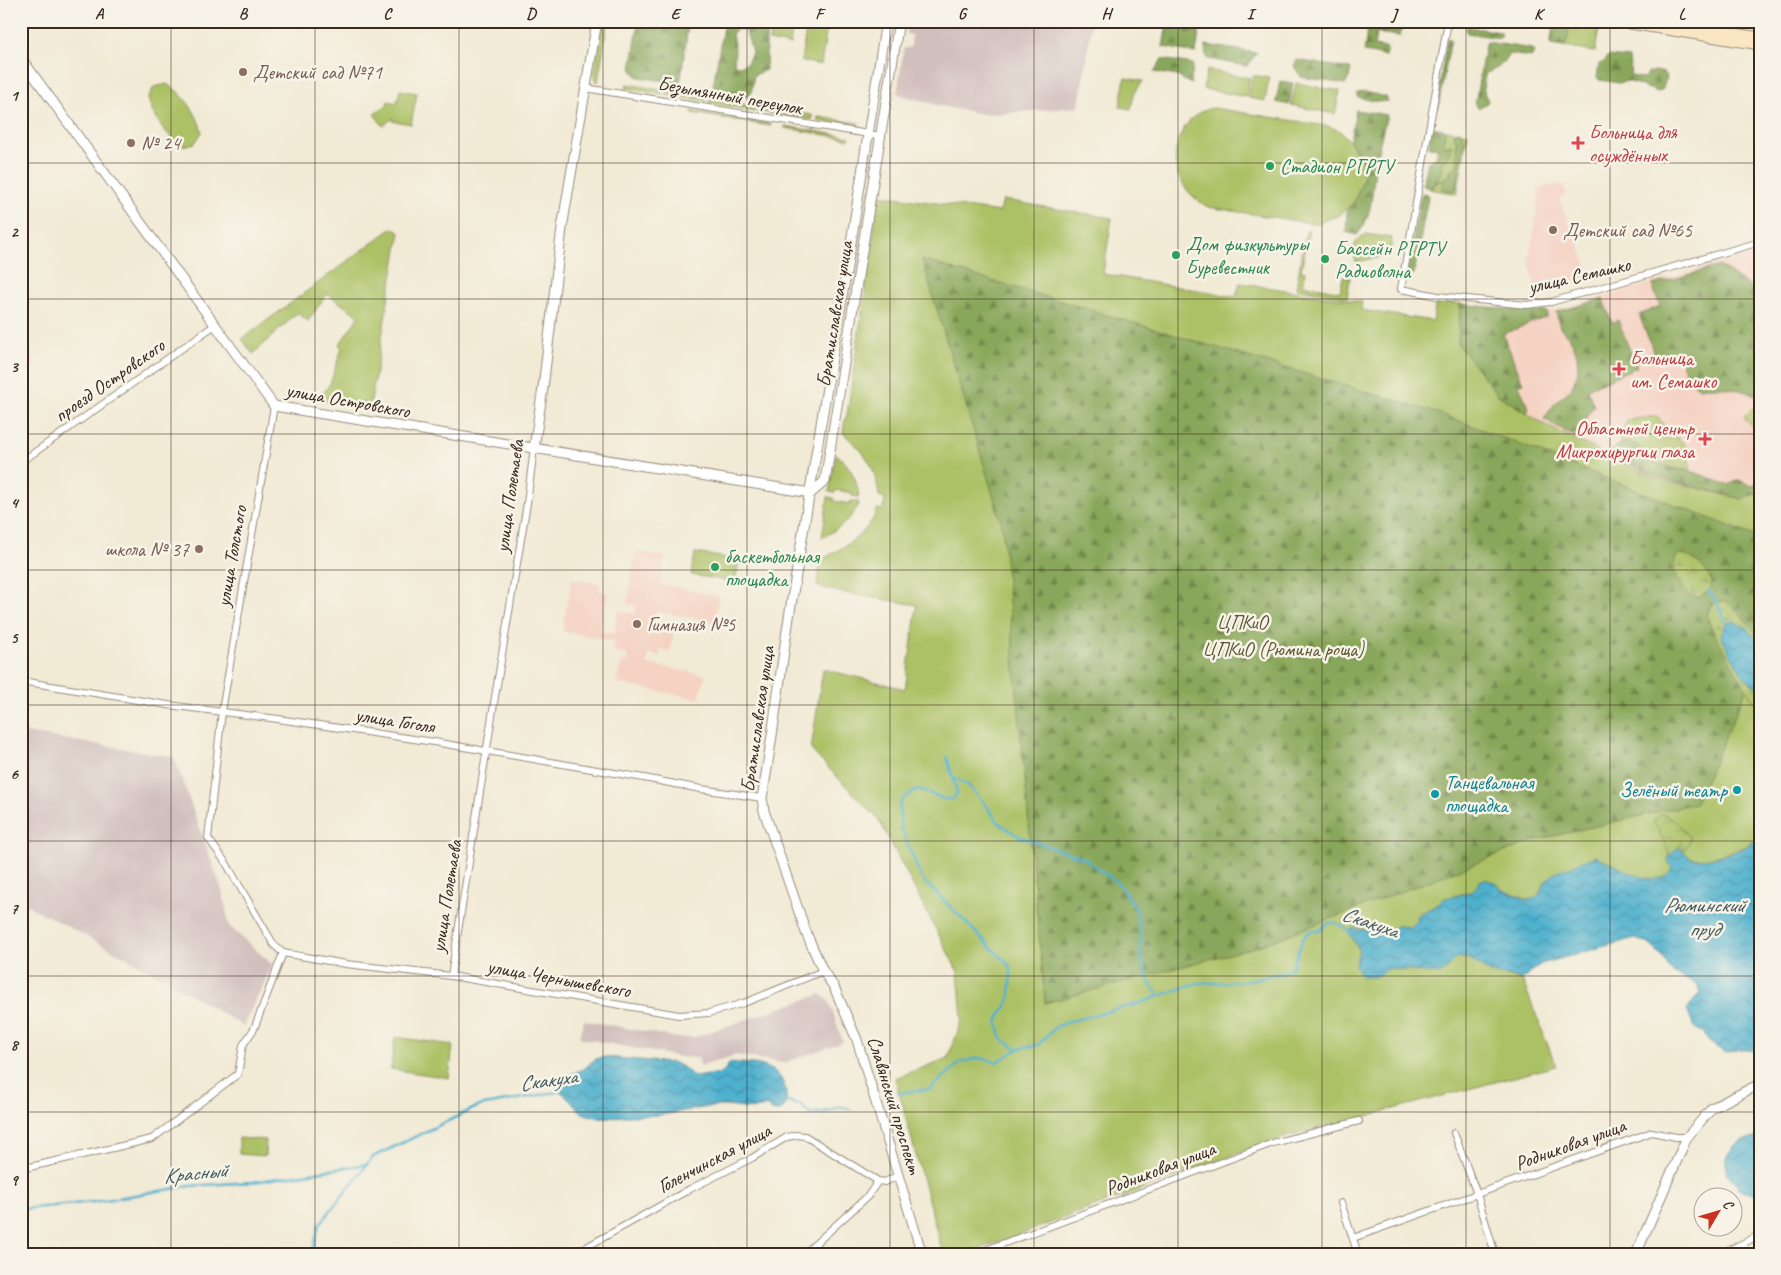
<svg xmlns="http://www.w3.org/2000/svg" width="1781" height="1275" font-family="Caveat,sans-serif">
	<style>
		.built { fill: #f5d2c2 }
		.industrial { fill: #d1bfbd }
		.green { fill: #acc165; stroke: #747642 }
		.forest { fill: url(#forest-firs); stroke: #62683c; fill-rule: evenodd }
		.wetland { fill: url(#wetland-marsh); stroke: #747642 }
		.water { fill: url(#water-waves); stroke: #446d76 }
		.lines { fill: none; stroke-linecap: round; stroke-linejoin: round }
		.stream { stroke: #4eb0cd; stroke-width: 2.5 }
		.minor-casing { stroke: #968a7a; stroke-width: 8 }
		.tertiary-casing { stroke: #968a7a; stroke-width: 11 }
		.secondary-casing { stroke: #968a7a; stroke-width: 11 }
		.minor { stroke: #fff; stroke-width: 6 }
		.tertiary { stroke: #fff; stroke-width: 9 }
		.secondary { stroke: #fbe6c3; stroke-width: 9 }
		.grid { fill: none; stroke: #3b2a1e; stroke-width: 1; stroke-opacity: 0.55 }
		.education-dot { fill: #8d6e63; stroke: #f7f3e8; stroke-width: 2 }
		.health-dot { fill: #e0444e; stroke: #f7f3e8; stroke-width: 2 }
		.leisure-dot { fill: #2e9e5b; stroke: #f7f3e8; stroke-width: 2 }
		.culture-dot { fill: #0f9aa8; stroke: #f7f3e8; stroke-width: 2 }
		.labels { text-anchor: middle; stroke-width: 5; stroke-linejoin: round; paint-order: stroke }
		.education-label { font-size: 20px; fill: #785e54; stroke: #f7f3e8; text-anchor: start }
		.street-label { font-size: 20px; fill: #3b2a1e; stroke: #f7f3e8 }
		.health-label { font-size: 20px; fill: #be3a42; stroke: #f7f3e8; text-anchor: start }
		.leisure-label { font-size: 20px; fill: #27864d; stroke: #f7f3e8; text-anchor: start }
		.park-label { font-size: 20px; fill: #5d5733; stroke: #f7f3e8 }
		.culture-label { font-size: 20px; fill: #0d838f; stroke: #f7f3e8; text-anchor: start }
		.water-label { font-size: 21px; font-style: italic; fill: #42595b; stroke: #f7f3e8 }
		.neatline { fill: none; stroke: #3b2a1e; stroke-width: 2 }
		.grid-label { font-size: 16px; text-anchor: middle; font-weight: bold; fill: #3b2a1e }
	</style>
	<defs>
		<pattern id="forest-firs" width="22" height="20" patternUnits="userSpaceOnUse" patternTransform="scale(1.25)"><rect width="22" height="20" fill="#89a75a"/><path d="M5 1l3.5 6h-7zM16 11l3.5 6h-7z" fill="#71884a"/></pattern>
		<pattern id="wetland-marsh" width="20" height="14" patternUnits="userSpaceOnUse" patternTransform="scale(1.25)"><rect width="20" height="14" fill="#acc165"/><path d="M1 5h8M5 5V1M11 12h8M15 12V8" fill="none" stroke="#8d9d53"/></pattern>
		<pattern id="water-waves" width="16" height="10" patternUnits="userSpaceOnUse" patternTransform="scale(1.25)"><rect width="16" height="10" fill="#4eb0cd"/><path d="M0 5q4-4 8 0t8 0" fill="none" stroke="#428fa6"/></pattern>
	</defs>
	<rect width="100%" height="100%" fill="#f7f3e8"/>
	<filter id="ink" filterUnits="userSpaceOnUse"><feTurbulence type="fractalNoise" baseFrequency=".02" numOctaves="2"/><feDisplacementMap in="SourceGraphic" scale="10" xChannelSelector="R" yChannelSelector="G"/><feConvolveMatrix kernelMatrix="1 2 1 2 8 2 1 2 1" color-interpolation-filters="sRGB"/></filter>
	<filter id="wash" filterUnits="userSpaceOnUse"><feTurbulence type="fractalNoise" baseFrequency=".0096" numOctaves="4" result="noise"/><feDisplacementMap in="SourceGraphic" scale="20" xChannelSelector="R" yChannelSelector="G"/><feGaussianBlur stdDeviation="1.12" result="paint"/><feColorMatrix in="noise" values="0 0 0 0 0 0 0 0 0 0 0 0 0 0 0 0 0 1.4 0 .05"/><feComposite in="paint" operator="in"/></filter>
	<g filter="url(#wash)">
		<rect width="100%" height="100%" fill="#f1ead5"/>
		<!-- built -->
		<g class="built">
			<path d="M1562 184 1566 194 1559 199 1592 278 1537 297 1529 260 1540 187Z"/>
			<path d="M1760 252V492L1742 499 1655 478 1547 426 1498 395 1460 304 1526 311H1553Z"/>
			<path d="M21 344 36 364 21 369Z"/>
			<path d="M636 551 665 557 660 584 719 596 714 622 656 611 655 621 658 622V626L674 630 670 652 660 650 659 656 649 654 647 664 705 675 699 699 616 683 622 661 627 662 628 655 613 652 614 641 562 631 572 578 600 584 599 591 608 592 601 631 614 634 618 611 635 614 637 606 627 603Z"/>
		</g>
		<!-- industrial -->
		<g class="industrial">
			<path d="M908 21H1092L1079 107 995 114H983L941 106 897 94 904 48H908L911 46 912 35 906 34Z"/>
			<path d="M21 732 174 757 223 893 229 926 273 965 243 1026 148 969 21 902Z"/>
			<path d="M821 994 829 1001 843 1042 784 1063 736 1055 701 1066 698 1058 680 1057 580 1038 584 1020 678 1038 695 1037Z"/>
		</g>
		<!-- green -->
		<g class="green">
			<path d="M603 21H608L598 82 595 80 594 76Z"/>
			<path d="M773 21H794L790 45 769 41Z"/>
			<path d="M1554 21H1588L1600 23 1595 52 1550 45Z"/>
			<path d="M1697 21H1721L1760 28V32Z"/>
			<path d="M807 24 827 27 821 65 801 61Z"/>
			<path d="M1207 70 1250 78 1247 97 1203 89Z"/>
			<path d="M1253 75 1269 78 1265 101 1249 98Z"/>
			<path d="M1125 78 1143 81 1134 94 1131 109 1120 107Z"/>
			<path d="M1296 83 1340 91 1335 114 1291 105Z"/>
			<path d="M167 84C184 94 197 112 202 132L195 143 182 146C166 135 152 117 148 98L154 87Z"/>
			<path d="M627 84 663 90 662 94 626 88Z"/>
			<path d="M400 90 417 93 411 124 393 121V118L383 126 374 114 387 105 388 101 397 103Z"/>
			<path d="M667 90 706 97V101L666 95Z"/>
			<path d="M710 98 760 107V109L812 115V120L709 103Z"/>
			<path d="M1214 108 1326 126 1339 130 1352 143 1361 160 1364 169 1363 183 1354 202 1340 215 1319 223H1309L1208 207C1196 200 1185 191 1179 177 1168 151 1184 111 1214 108Z"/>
			<path d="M692 111 771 124V126L692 113Z"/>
			<path d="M818 117 859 123 858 128 817 121Z"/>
			<path d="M785 126 850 137 849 139 785 128Z"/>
			<path d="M1441 129 1468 134 1457 194 1430 189Z"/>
			<path d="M879 195 1000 212 1003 200 1112 218 1103 274 1236 297 1240 283 1362 302 1361 310 1433 321 1436 300 1460 304 1458 344 1498 395 1547 426 1655 478 1742 499 1760 492V836L1745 847 1704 860 1692 858 1686 855 1683 849C1679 857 1675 866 1669 873 1652 890 1622 868 1605 860L1546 881 1539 894 1534 899 1527 900 1500 889 1496 883 1478 887 1473 891 1443 899 1439 904 1417 915 1416 922 1411 927 1396 926 1388 934 1353 928V938L1359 950 1355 966 1375 977 1389 968 1440 974 1449 967 1457 957 1470 959 1491 973 1522 979 1556 1066 1272 1141 967 1254H943L895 1078 948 1058 962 1019 958 972 879 820 811 750 823 669 905 689 917 605 839 592 817 586 821 560C843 547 869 535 877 509L882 510 885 503 884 497 879 496C875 465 866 453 843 433L845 419 847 415Z"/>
			<path d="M391 229H396L400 232 370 406 318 400 330 384 342 348 339 345 359 316 327 294 308 321 297 313 253 354 242 339Z"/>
			<path d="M1309 230 1301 270 1305 271 1303 284 1340 292 1343 277 1350 278 1347 298 1296 288 1306 232Z"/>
			<path d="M1366 234 1392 238 1390 255 1356 262 1353 249 1358 239Z"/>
			<path d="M1760 402V410L1753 413 1760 429V435L1745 419V415Z"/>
			<path d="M1656 416 1686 446 1691 471C1680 469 1664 468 1654 462 1645 457 1639 446 1629 441L1619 445 1627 420Z"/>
			<path d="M836 454C851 466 857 479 859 497L852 496V493L836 490 835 493 829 492Z"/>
			<path d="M828 497 834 498V501L850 504 851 501 859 502C853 520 837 529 822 538Z"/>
			<path d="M695 553 739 560 735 582 691 575Z"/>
			<path d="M395 1037 453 1045 449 1078 391 1069Z"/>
			<path d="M239 1138 266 1140 265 1156 239 1154Z"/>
		</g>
		<!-- forest -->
		<g class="forest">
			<path d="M639 21H684L688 25 681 79 678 83 638 77 631 69Z"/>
			<path d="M724 21H767C765 38 767 54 766 70L754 75 751 94 747 96 715 91 713 87ZM737 29 746 31 752 53 747 63 740 66 734 65 735 50 732 34Z"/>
			<path d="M1158 21H1201L1196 53 1163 47 1167 24Z"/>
			<path d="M1557 23 1566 26 1569 33 1566 44 1563 46 1552 44V42L1555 25Z"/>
			<path d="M1368 24 1401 29 1400 36 1376 33 1374 46 1387 48 1386 56 1364 52Z"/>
			<path d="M1469 27 1500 32 1502 36 1500 38 1467 33 1466 28Z"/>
			<path d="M1447 38 1451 39 1438 108 1436 107Z"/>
			<path d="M1487 42 1532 49 1534 52 1532 57 1509 54C1503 65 1498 69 1486 73 1483 82 1482 92 1488 100L1487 103 1478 108 1475 105 1485 44Z"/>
			<path d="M1206 45 1257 53 1247 66 1208 59 1205 52Z"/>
			<path d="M1608 56 1629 58 1631 76 1643 78C1651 70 1653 70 1664 73L1666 76 1663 89 1658 92 1628 81 1619 83 1599 80 1597 77 1599 64 1604 62Z"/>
			<path d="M1162 59 1193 64 1191 84 1177 76 1154 72Z"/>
			<path d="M1297 60 1351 69 1349 78 1345 84 1301 77 1294 66Z"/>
			<path d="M1280 81 1293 83 1289 105 1276 102Z"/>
			<path d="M1365 92 1386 97 1388 101 1378 102 1357 97V93Z"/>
			<path d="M1356 110 1387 115C1382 133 1378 150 1375 168 1372 192 1373 216 1357 235L1346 232 1347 210 1354 202 1364 176 1361 160 1350 140Z"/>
			<path d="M1432 127 1444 129 1445 133 1443 142 1446 146 1450 144 1452 146 1451 152 1442 163 1440 181 1431 188 1425 187 1423 184 1428 162 1435 158 1441 151 1438 148 1429 147Z"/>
			<path d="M1457 131H1460L1465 140 1456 188 1454 191 1442 189 1441 186 1444 178 1450 176V171L1457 166 1458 159 1455 157 1457 143 1454 135Z"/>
			<path d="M1423 193 1428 194V197L1414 274 1411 276 1407 275V273L1421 195Z"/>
			<path d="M922 260 1444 415 1760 538V641C1749 625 1737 603 1716 602L1710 607 1707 617 1713 631 1747 688 1696 803 1536 840 1259 946 1045 1003 1002 525Z"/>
			<path d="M1720 266 1756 291 1753 306 1760 308V394L1755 396C1738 387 1718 386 1699 388L1687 377 1678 352 1657 360 1639 315 1660 306 1652 285Z"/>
			<path d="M1603 299 1612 323 1618 320 1637 367 1587 389 1594 406 1587 416 1577 438 1544 419 1555 403 1571 389 1578 372 1577 354 1569 336 1560 328 1556 312Z"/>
			<path d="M1460 304 1526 311 1547 312V317L1503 334 1523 383 1519 385 1529 409 1527 413 1498 395 1458 344Z"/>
			<path d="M1629 441 1638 446 1654 462 1675 469 1691 471 1728 485 1739 480 1752 486 1760 482V491L1742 499 1655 476 1612 455V450L1619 445Z"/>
		</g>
		<!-- wetland -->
		<g class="wetland">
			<path d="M1683 554C1698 560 1706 568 1712 583L1709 591 1699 597 1688 595C1679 583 1670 571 1677 555Z"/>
			<path d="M1716 601C1721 602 1725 601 1728 603 1738 610 1760 634 1760 645L1758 642 1757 688H1760V705L1753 700 1713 631 1707 617 1710 607Z"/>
			<path d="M1662 814C1675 819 1682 827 1690 838L1688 845 1683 849 1680 848 1676 849 1669 856C1669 847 1658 832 1654 822L1657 817Z"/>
		</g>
		<!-- water -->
		<g class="water">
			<path d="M1732 621 1747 628 1760 645V688C1745 685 1728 650 1721 636L1726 624Z"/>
			<path d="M1760 836V1048L1755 1051 1740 1049 1725 1053 1709 1042 1704 1033 1695 1028 1687 1010 1700 992 1697 984 1674 974 1659 953 1649 944 1635 938 1541 964 1522 979 1491 973 1470 959 1457 957 1449 967 1440 974 1389 968 1375 977H1362L1355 966 1359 950 1349 932 1353 928 1388 934 1396 926 1411 927 1416 922 1417 915 1439 904 1443 899C1456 895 1475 895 1480 881L1485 879 1496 883 1500 889 1527 900 1534 899 1539 894 1546 881 1555 873 1595 856C1615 863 1660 896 1672 867L1668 861 1669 856 1676 849 1680 848C1685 851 1686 856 1691 858 1701 862 1735 853 1744 848 1750 845 1755 840 1760 836Z"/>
			<path d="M604 1057 675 1063 687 1070 694 1077 722 1073 730 1063C754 1063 782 1063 786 1093 787 1101 787 1105 781 1111H772L767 1106C755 1112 736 1106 722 1106 702 1107 681 1112 661 1115 651 1116 641 1115 630 1116 615 1116 600 1120 585 1114 573 1109 572 1097 560 1092L564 1077 585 1068 595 1059Z"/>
			<path d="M1760 1130V1194L1744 1192 1738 1189V1185L1726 1173V1157L1733 1147 1742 1141 1755 1138Z"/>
		</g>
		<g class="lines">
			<!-- stream -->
			<g class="stream">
				<path d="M1709 591 1716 601 1727 625"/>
				<path d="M947 757 957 793 953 799H944L919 789 903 798 899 808 901 828 922 879 1011 967 1010 999 997 1021 1002 1039 1018 1049"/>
				<path d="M954 778 968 785 981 799 999 823 1018 836 1084 858 1118 883 1136 908 1140 932 1141 956 1149 983 1160 996"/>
				<path d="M1755 1049 1760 1069"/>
				<path d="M898 1093 930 1089 961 1062 980 1058 997 1062 1018 1049 1038 1045 1056 1027 1071 1021 1137 1004 1197 983 1239 982 1283 973 1292 967 1303 938 1311 930 1320 931C1333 913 1340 927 1352 933"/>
				<path d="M784 1101 801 1105 810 1114 831 1111 839 1107 851 1109"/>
				<path d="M24 1209 93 1202 189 1186 253 1182 367 1164"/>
				<path d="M312 1254 319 1225 373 1157 479 1106 562 1091"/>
			</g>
		</g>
	</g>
	<g filter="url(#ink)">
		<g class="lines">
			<defs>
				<g id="minor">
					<path d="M1448 21 1401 289 1438 296 1527 305 1551 302 1760 242"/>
					<path d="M585 88 881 136"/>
					<path d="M274 406 222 711 208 838 226 863 274 945 283 953"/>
					<path d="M21 462 215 325"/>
					<path d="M21 681 168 705 278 719 434 742 644 778 701 789 762 798"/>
					<path d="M283 953 346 964 451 976 679 1015 709 1013 744 1003 823 971"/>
					<path d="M451 976 495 697 527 503 534 448"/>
					<path d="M1454 1133 1477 1194 1495 1254"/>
					<path d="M21 1169 152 1139 238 1074 243 1045 254 1029 283 953"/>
					<path d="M1341 1203 1358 1254"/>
					<path d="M1353 1238 1652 1132 1676 1137H1687"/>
					<path d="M574 1254 690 1189 752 1158 787 1137 797 1135 805 1136 878 1181 885 1182 897 1176"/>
					<path d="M804 1254 868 1196 878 1181"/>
					<path d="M975 1254 1273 1143 1359 1121"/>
					<path d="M1721 1254 1760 1235"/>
				</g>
				<g id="tertiary">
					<path d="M886 21C856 214 825 406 792 599 781 665 774 731 762 798L764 811 807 935 823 971 834 987 857 1040 922 1254"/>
					<path d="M21 58 274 406 811 493"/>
					<path d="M534 448 543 388 562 228 597 21"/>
					<path d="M811 493 825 481 899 21"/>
					<path d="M1636 1254 1687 1137 1712 1108 1760 1084"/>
				</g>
				<g id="secondary">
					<path d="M1611 21 1760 45"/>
					<path d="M1659 21 1760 37"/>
				</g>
			</defs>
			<!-- minor casing -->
			<use href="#minor" class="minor-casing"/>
			<!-- tertiary casing -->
			<use href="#tertiary" class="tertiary-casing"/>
			<!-- secondary casing -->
			<use href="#secondary" class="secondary-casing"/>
			<!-- minor -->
			<use href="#minor" class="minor"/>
			<!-- tertiary -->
			<use href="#tertiary" class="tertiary"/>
			<!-- secondary -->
			<use href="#secondary" class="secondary"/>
		</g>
	</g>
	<!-- grid -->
	<path class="grid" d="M171 21V1254M315 21V1254M459 21V1254M603 21V1254M747 21V1254M890 21V1254M1034 21V1254M1178 21V1254M1322 21V1254M1466 21V1254M1610 21V1254M21 163H1760M21 299H1760M21 434H1760M21 570H1760M21 705H1760M21 841H1760M21 976H1760M21 1112H1760"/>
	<!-- markers -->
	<g class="education-dot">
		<circle cx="243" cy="72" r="5"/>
		<circle cx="131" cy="143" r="5"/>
		<circle cx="1553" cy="230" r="5"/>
		<circle cx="199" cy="549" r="5"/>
		<circle cx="637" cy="624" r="5"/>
	</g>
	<g class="health-dot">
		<path d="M1575.5 135.5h5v5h5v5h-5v5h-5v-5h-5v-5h5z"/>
		<path d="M1616.5 361.5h5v5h5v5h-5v5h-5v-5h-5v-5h5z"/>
		<path d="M1702.5 431.5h5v5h5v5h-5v5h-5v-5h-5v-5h5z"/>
	</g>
	<g class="leisure-dot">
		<circle cx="1270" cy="166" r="5"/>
		<circle cx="1176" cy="255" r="5"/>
		<circle cx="1325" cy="259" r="5"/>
		<circle cx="715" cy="567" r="5"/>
	</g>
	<g class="culture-dot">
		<circle cx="1737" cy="790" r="5"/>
		<circle cx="1435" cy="794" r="5"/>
	</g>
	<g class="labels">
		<!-- education labels -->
		<g class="education-label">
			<text x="253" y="79">Детский сад №71</text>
			<text x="141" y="150">№ 24</text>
			<text x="1563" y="237">Детский сад №65</text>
			<text x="189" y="556" text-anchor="end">школа № 37</text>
			<text x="647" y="631">Гимназия №5</text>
		</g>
		<!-- street labels -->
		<g class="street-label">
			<text transform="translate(730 95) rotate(10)" y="7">Безымянный переулок</text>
			<text transform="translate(1579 275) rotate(-13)" y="7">улица Семашко</text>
			<text transform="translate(834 314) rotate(-81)" y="7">Братиславская улица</text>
			<text transform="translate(109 380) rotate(-35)" y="7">проезд Островского</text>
			<text transform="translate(348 400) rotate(10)" y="7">улица Островского</text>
			<text transform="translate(509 496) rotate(-82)" y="7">улица Полетаева</text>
			<text transform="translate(231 556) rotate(-80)" y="7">улица Толстого</text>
			<text transform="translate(757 719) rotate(-82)" y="7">Братиславская улица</text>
			<text transform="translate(395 720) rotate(9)" y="7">улица Гоголя</text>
			<text transform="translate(446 896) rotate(-81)" y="7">улица Полетаева</text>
			<text transform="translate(559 978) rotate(10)" y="7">улица Чернышевского</text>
			<text transform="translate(895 1105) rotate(73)" y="7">Славянский проспект</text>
			<text transform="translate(1570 1144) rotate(-20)" y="7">Родниковая улица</text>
			<text transform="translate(714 1158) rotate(-28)" y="7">Голенчинская улица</text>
			<text transform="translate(1160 1168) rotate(-21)" y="7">Родниковая улица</text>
		</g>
		<!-- health labels -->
		<g class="health-label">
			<text x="1589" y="139">Больница для<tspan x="1589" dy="23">осуждённых</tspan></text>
			<text x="1630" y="365">Больница<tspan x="1630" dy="23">им. Семашко</tspan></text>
			<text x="1694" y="435" text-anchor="end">Областной центр<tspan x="1694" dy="23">Микрохирургии глаза</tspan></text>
		</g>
		<!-- leisure labels -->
		<g class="leisure-label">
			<text x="1280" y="173">Стадион РГРТУ</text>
			<text x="1186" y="251">Дом физкультуры<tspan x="1186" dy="23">Буревестник</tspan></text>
			<text x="1335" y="255">Бассейн РГРТУ<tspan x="1335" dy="23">Радиоволна</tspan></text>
			<text x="725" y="563">баскетбольная<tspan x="725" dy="23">площадка</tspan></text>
		</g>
		<!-- park labels -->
		<g class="park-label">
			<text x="1242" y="629">ЦПКиО</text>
			<text x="1283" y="656">ЦПКиО (Рюмина роща)</text>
		</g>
		<!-- culture labels -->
		<g class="culture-label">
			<text x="1445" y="789">Танцевальная<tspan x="1445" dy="23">площадка</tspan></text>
			<text x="1727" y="797" text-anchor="end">Зелёный театр</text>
		</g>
		<!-- water labels -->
		<g class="water-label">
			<text x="1704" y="912">Рюминский<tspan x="1704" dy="24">пруд</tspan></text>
			<text transform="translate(1370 922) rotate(19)" y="7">Скакуха</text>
			<text transform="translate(548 1080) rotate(-8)" y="7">Скакуха</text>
			<text transform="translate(195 1173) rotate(-6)" y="7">Красный</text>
		</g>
	</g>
	<!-- margin -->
	<rect width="1781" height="1275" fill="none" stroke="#f7f3e8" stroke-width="55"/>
	<!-- north arrow -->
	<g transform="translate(1718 1212) rotate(52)"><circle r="24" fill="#f7f3e8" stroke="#aca397"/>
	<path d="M0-4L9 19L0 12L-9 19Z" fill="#c8321e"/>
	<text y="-8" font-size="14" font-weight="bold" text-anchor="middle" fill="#3b2a1e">С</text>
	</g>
	<rect x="28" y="28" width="1726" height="1220" class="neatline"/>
	<g class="grid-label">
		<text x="99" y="19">A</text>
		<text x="243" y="19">B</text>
		<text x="387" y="19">C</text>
		<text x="531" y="19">D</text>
		<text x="675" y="19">E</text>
		<text x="819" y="19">F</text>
		<text x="962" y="19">G</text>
		<text x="1106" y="19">H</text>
		<text x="1250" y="19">I</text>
		<text x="1394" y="19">J</text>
		<text x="1538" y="19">K</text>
		<text x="1682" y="19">L</text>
		<text x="14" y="101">1</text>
		<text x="14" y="237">2</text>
		<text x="14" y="372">3</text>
		<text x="14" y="508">4</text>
		<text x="14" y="643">5</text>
		<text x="14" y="779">6</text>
		<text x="14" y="914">7</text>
		<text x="14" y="1050">8</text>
		<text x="14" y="1185">9</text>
	</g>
</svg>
